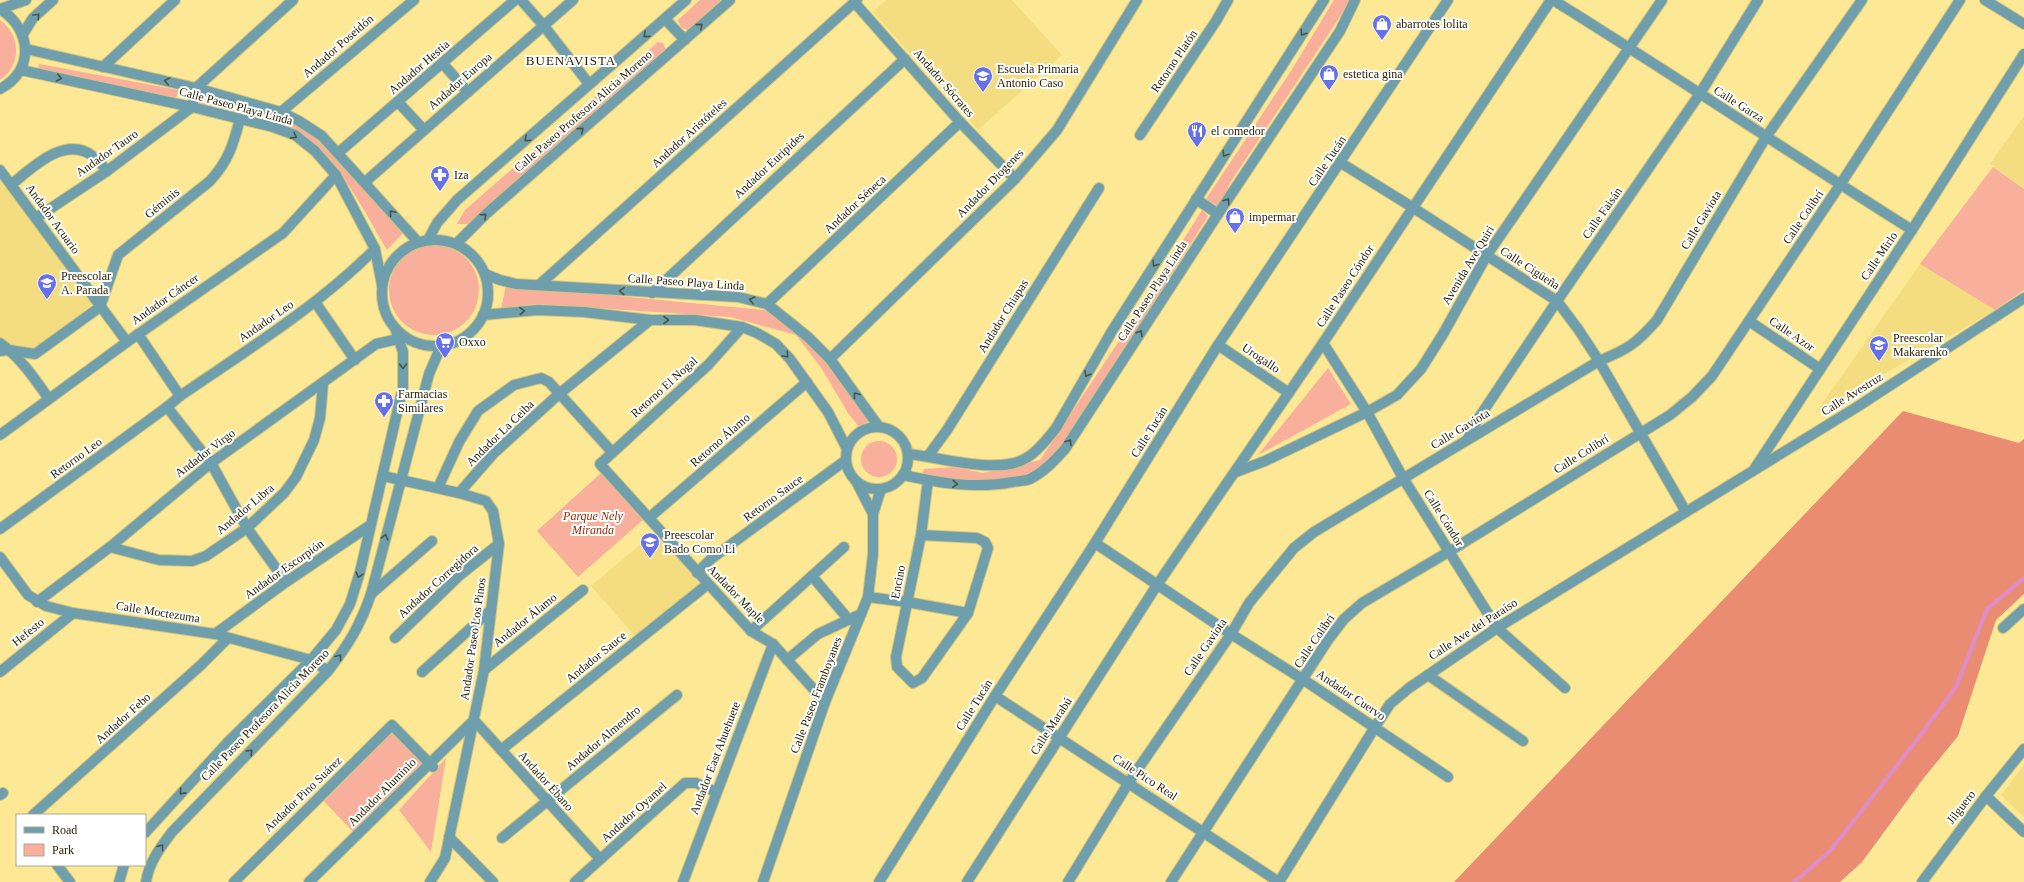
<svg xmlns="http://www.w3.org/2000/svg" width="2024" height="882" font-family="'Times New Roman',serif">
	<style>
		.built { fill: #f3dd80 }
		.green { fill: #f8af9b }
		.forest { fill: #ea8c72 }
		.lines { fill: none; stroke-linecap: round; stroke-linejoin: round }
		.stream { stroke: #dd8eca; stroke-width: 4 }
		.minor-casing { stroke: #d7c57a; stroke-width: 12 }
		.minor { stroke: #6f9fac; stroke-width: 10 }
		.oneway { stroke: #465545 }
		.labels { text-anchor: middle; stroke-width: 4; stroke-linejoin: round; paint-order: stroke }
		.poi-label { font-size: 12px; fill: #2b2300; stroke: #fff; text-anchor: start }
		.street-label { font-size: 12px; fill: #2b2300; stroke: #fff }
		.park-label { font-size: 12px; font-style: italic; fill: #982a04; stroke: #fff }
		.neighbourhood-label { font-size: 13px; letter-spacing: 1px; fill: #2b2300; stroke: #fff }
	</style>
	<rect width="100%" height="100%" fill="#fde995"/>
	<!-- built -->
	<g class="built">
		<path d="M886 0H1012L1062 55 978 130 873 12Z"/>
		<path d="M2024 116V189L1990 164Z"/>
		<path d="M0 175 95 302 38 349 5 345 0 339Z"/>
		<path d="M1920 264 1995 310 1815 414Z"/>
		<path d="M655 532 702 587 637 638 591 586Z"/>
		<path d="M2024 765V817L2001 795Z"/>
	</g>
	<!-- green -->
	<g class="green">
		<path d="M700 0H721L688 30C682 29 680 26 678 20Z"/>
		<path d="M1334 0H1351L1230 183 1220 208 1206 199 1291 71Z"/>
		<path d="M0 20C21 35 22 65 0 80Z"/>
		<path d="M658 42 663 43 666 50 470 224H457L465 210Z"/>
		<path d="M39 64 179 90 176 98 38 69Z"/>
		<path d="M197 98 235 103 231 112 198 103Z"/>
		<path d="M248 106 286 116 323 139 404 232 387 250C358 201 335 148 279 125 269 120 258 118 247 115Z"/>
		<path d="M1993 167 2024 189V290L1995 310 1920 264Z"/>
		<path d="M1202 210 1208 216 1065 445 1030 477 986 482 921 476 924 469 955 467 983 473 1040 460 1135 317Z"/>
		<circle cx="434" cy="290" r="45"/>
		<path d="M506 285 765 310 791 324 831 366 872 423 860 428 848 413 822 369 796 335 730 317 536 304 501 309Z"/>
		<path d="M1328 368 1351 404 1258 455Z"/>
		<circle cx="879" cy="459" r="18"/>
		<path d="M601 473 644 519 578 577 537 531Z"/>
		<path d="M392 725 429 763 357 836 320 797Z"/>
		<path d="M446 758 431 852 399 810Z"/>
	</g>
	<!-- forest -->
	<path class="forest" d="M1903 411 2019 443 2024 439V594L1996 620 1958 736 1923 779 1862 862 1840 882H1454Z"/>
	<g class="lines">
		<!-- stream -->
		<path class="stream" d="M1794 882 1831 850 1916 741 1956 687 1987 609 2024 578"/>
		<defs>
			<g id="minor">
				<path d="M521 0 544 26 589 84"/>
				<path d="M1553 0C1674 75 1791 154 1912 230"/>
				<path d="M1985 0 2024 24"/>
				<path d="M854 2 960 122 1015 179"/>
				<path d="M0 9C32 29 35 71 0 89"/>
				<path d="M0 9 26 0"/>
				<path d="M665 19 685 40"/>
				<path d="M23 34 33 18 53 0"/>
				<path d="M26 49 196 88 281 112 299 121 322 136 418 242"/>
				<path d="M443 64 468 92"/>
				<path d="M103 67 175 0"/>
				<path d="M21 70 192 107 273 127 295 135 315 151 336 175 375 249 382 285"/>
				<path d="M398 102 424 130"/>
				<path d="M281 112 414 0"/>
				<path d="M1140 135 1216 21 1228 0"/>
				<path d="M338 153 515 0"/>
				<path d="M1341 163 1412 207 1557 301 1578 329 1599 361 1686 512"/>
				<path d="M0 170 127 342"/>
				<path d="M365 182 573 0"/>
				<path d="M12 184C33 167 66 134 94 157 99 161 103 166 107 171"/>
				<path d="M1196 199 1218 214"/>
				<path d="M36 218 107 171 192 107 196 88 293 0"/>
				<path d="M428 240 437 223 457 200 686 0"/>
				<circle cx="435" cy="293" r="53"/>
				<path d="M456 244 486 214 730 0"/>
				<path d="M485 274 500 280 516 284 738 297 767 304 808 337 830 359 879 427"/>
				<path d="M539 285 857 0"/>
				<path d="M652 293 905 59"/>
				<path d="M315 302 355 360"/>
				<path d="M767 304 960 122"/>
				<path d="M483 315 538 310 584 312 650 320H695L742 327 757 333 776 344 790 359 828 412 847 449"/>
				<path d="M1749 321 1820 369"/>
				<path d="M742 327 709 364 600 464 751 631 773 644 825 702"/>
				<path d="M138 334 180 396"/>
				<path d="M0 343C20 357 35 379 49 399"/>
				<path d="M1323 343 1367 412 1403 478 1497 628 1565 688"/>
				<path d="M1218 345 1289 393"/>
				<path d="M0 351 9 350 35 354 100 307 118 255 210 181C229 160 233 145 240 119"/>
				<path d="M830 359 1015 179 1057 130 1137 0"/>
				<path d="M167 407 211 463 247 528 286 582"/>
				<circle cx="877" cy="458" r="31"/>
				<path d="M0 435 127 342 283 233 336 175"/>
				<path d="M1467 440 1478 419 1557 301 1699 95 1758 0"/>
				<path d="M908 454C940 457 1001 476 1028 457 1039 450 1048 438 1056 428L1112 331 1324 0"/>
				<path d="M928 456 947 430 1099 188"/>
				<path d="M1755 468 1912 230 2024 54"/>
				<path d="M1236 472 1265 461 1367 412 1397 395 1421 369 1443 334 1487 255 1662 0"/>
				<path d="M903 475C939 483 975 489 1012 482 1018 481 1025 481 1030 479 1044 472 1054 461 1065 449L1218 214 1340 31 1355 0"/>
				<path d="M383 476 459 493 486 501 493 511 499 544 484 670 445 858 430 882"/>
				<path d="M856 481 873 514"/>
				<path d="M438 488 459 442 478 411 514 385 541 378 549 382 612 452"/>
				<path d="M459 493 494 453 559 394 650 320"/>
				<path d="M650 517 807 382"/>
				<path d="M0 529 167 407 180 396C247 350 317 307 375 249"/>
				<path d="M921 535 977 538 985 542 988 548 968 613 922 678 913 683 897 667 896 657 921 535 928 480"/>
				<path d="M1095 543 1231 634 1304 680 1448 777"/>
				<path d="M110 547 159 560 192 561 206 556 247 528 284 493 296 477 314 440 320 418 323 384"/>
				<path d="M0 557 28 595 46 606 73 613 215 634 311 660 328 671"/>
				<path d="M697 573 711 559 846 460"/>
				<path d="M812 576 849 620"/>
				<path d="M371 594 432 541"/>
				<path d="M868 597 907 602 968 613"/>
				<path d="M37 602 110 547 211 463 376 344 398 339"/>
				<path d="M2003 628 2024 609"/>
				<path d="M751 631 844 547"/>
				<path d="M215 634 286 582 369 526"/>
				<path d="M395 638 460 575 499 544"/>
				<path d="M787 660 818 634 861 614"/>
				<path d="M484 670 583 590"/>
				<path d="M0 672 73 613"/>
				<path d="M422 672 491 610"/>
				<path d="M1428 675 1523 741"/>
				<path d="M995 696 1279 882"/>
				<path d="M501 750 708 584"/>
				<path d="M0 795 3 793"/>
				<path d="M1986 796 2024 832"/>
				<path d="M33 815 201 665 228 638"/>
				<path d="M145 833 227 743 311 660 336 630 350 604 360 572 403 387V352L395 328"/>
				<path d="M449 837 493 882"/>
				<path d="M502 838 677 695"/>
				<path d="M57 865 70 882"/>
				<path d="M119 882 124 865"/>
				<path d="M146 882C149 862 160 848 172 832L328 671C349 644 360 626 371 594L429 374 441 346"/>
				<path d="M234 882 392 725 433 767"/>
				<path d="M309 882 474 720 600 859"/>
				<path d="M575 882 685 783H696L716 792"/>
				<path d="M683 882 773 644"/>
				<path d="M763 882 825 702 868 597 873 554V514L881 489"/>
				<path d="M879 882 995 696 1095 543 1218 345 1448 0"/>
				<path d="M967 882 1157 585 1323 343 1551 0"/>
				<path d="M1068 882 1129 782 1231 634 1249 603 1294 548 1314 532 1599 361C1628 349 1636 344 1657 320L1766 137 1862 0"/>
				<path d="M1171 882 1328 640 1344 619 1362 603 1450 551 1670 415 1692 397 1712 376 1840 185 1960 0"/>
				<path d="M1279 882 1375 727 1390 704 1409 688 1497 628 1857 407 2024 298"/>
				<path d="M1922 882 1986 796 2024 749"/>
			</g>
		</defs>
		<!-- minor casing -->
		<use href="#minor" class="minor-casing"/>
		<!-- minor -->
		<use href="#minor" class="minor"/>
	</g>
	<!-- one-way arrows -->
	<defs><path id="oneway-chevron" d="M-2-3.5L2.5 0L-2 3.5" fill="none" stroke-width="1.6" stroke-linecap="round" stroke-linejoin="round"/></defs>
	<g class="oneway">
		<use href="#oneway-chevron" transform="translate(37 16) rotate(-47)"/>
		<use href="#oneway-chevron" transform="translate(700 26) rotate(-41)"/>
		<use href="#oneway-chevron" transform="translate(1303 33) rotate(123)"/>
		<use href="#oneway-chevron" transform="translate(646 35) rotate(139)"/>
		<use href="#oneway-chevron" transform="translate(59 78) rotate(12)"/>
		<use href="#oneway-chevron" transform="translate(167 81) rotate(-168)"/>
		<use href="#oneway-chevron" transform="translate(581 130) rotate(-41)"/>
		<use href="#oneway-chevron" transform="translate(294 136) rotate(28)"/>
		<use href="#oneway-chevron" transform="translate(527 139) rotate(139)"/>
		<use href="#oneway-chevron" transform="translate(1225 154) rotate(123)"/>
		<use href="#oneway-chevron" transform="translate(1227 201) rotate(-56)"/>
		<use href="#oneway-chevron" transform="translate(392 213) rotate(-131)"/>
		<use href="#oneway-chevron" transform="translate(484 216) rotate(-42)"/>
		<use href="#oneway-chevron" transform="translate(1155 264) rotate(123)"/>
		<use href="#oneway-chevron" transform="translate(622 291) rotate(-176)"/>
		<use href="#oneway-chevron" transform="translate(752 300) rotate(-166)"/>
		<use href="#oneway-chevron" transform="translate(522 311) rotate(-3)"/>
		<use href="#oneway-chevron" transform="translate(666 320)"/>
		<use href="#oneway-chevron" transform="translate(1140 333) rotate(-57)"/>
		<use href="#oneway-chevron" transform="translate(786 355) rotate(47)"/>
		<use href="#oneway-chevron" transform="translate(403 366) rotate(90)"/>
		<use href="#oneway-chevron" transform="translate(1087 374) rotate(120)"/>
		<use href="#oneway-chevron" transform="translate(856 395) rotate(-126)"/>
		<use href="#oneway-chevron" transform="translate(1069 442) rotate(-57)"/>
		<use href="#oneway-chevron" transform="translate(955 484) rotate(4)"/>
		<use href="#oneway-chevron" transform="translate(385 537) rotate(-75)"/>
		<use href="#oneway-chevron" transform="translate(359 575) rotate(106)"/>
		<use href="#oneway-chevron" transform="translate(339 657) rotate(-53)"/>
		<use href="#oneway-chevron" transform="translate(250 752) rotate(-46)"/>
		<use href="#oneway-chevron" transform="translate(182 792) rotate(132)"/>
		<use href="#oneway-chevron" transform="translate(161 847) rotate(-53)"/>
	</g>
	<!-- icons -->
	<defs>
		<symbol id="shop-pin" viewBox="-11 -11 22 30"><path d="M0 17L-7.5 6A9.5 9.5 0 1 1 7.5 6Z" fill="#6670e8" stroke="#fff"/><path d="M-5-2.5h2.3a2.7 3.5 0 0 1 5.4 0H5L5.5 6h-11ZM-1.5-2.5h3a1.5 2.3 0 0 0-3 0Z" fill="#fff"/></symbol>
		<symbol id="school-pin" viewBox="-11 -11 22 30"><path d="M0 17L-7.5 6A9.5 9.5 0 1 1 7.5 6Z" fill="#6670e8" stroke="#fff"/><path d="M0-5L7-2L0 1L-7-2ZM-4 1L0 2.5L4 1V4Q0 6-4 4Z" fill="#fff"/></symbol>
		<symbol id="restaurant-pin" viewBox="-11 -11 22 30"><path d="M0 17L-7.5 6A9.5 9.5 0 1 1 7.5 6Z" fill="#6670e8" stroke="#fff"/><path d="M-5-6h1v4h1v-4h1v4h1v-4h1v5L-1.5 .5V6h-2V.5L-5-1ZM5-6V6H3V1.5H1.5Q1.5-4 5-6Z" fill="#fff"/></symbol>
		<symbol id="pharmacy-pin" viewBox="-11 -11 22 30"><path d="M0 17L-7.5 6A9.5 9.5 0 1 1 7.5 6Z" fill="#6670e8" stroke="#fff"/><path d="M-2-6h4v4h4v4h-4v4h-4v-4h-4v-4h4Z" fill="#fff"/></symbol>
		<symbol id="supermarket-pin" viewBox="-11 -11 22 30"><path d="M0 17L-7.5 6A9.5 9.5 0 1 1 7.5 6Z" fill="#6670e8" stroke="#fff"/><path d="M-6-5.5h2.5l.6 2H6L4.5 2H-2.5L-4.4-4H-6ZM-1.5 3.2a1.3 1.3 0 1 0 .1 0ZM3 3.2a1.3 1.3 0 1 0 .1 0Z" fill="#fff"/></symbol>
	</defs>
	<g fill-rule="evenodd">
		<use href="#shop-pin" x="1371" y="13" width="22" height="30"/>
		<use href="#shop-pin" x="1318" y="63" width="22" height="30"/>
		<use href="#school-pin" x="972" y="65" width="22" height="30"/>
		<use href="#restaurant-pin" x="1186" y="120" width="22" height="30"/>
		<use href="#pharmacy-pin" x="429" y="164" width="22" height="30"/>
		<use href="#shop-pin" x="1224" y="206" width="22" height="30"/>
		<use href="#school-pin" x="36" y="272" width="22" height="30"/>
		<use href="#supermarket-pin" x="434" y="331" width="22" height="30"/>
		<use href="#school-pin" x="1868" y="334" width="22" height="30"/>
		<use href="#pharmacy-pin" x="373" y="390" width="22" height="30"/>
		<use href="#school-pin" x="639" y="531" width="22" height="30"/>
	</g>
	<g class="labels">
		<!-- poi labels -->
		<g class="poi-label">
			<text x="1396" y="28">abarrotes lolita</text>
			<text x="997" y="73">Escuela Primaria<tspan x="997" dy="14">Antonio Caso</tspan></text>
			<text x="1343" y="78">estetica gina</text>
			<text x="1211" y="135">el comedor</text>
			<text x="454" y="179">Iza</text>
			<text x="1249" y="221">impermar</text>
			<text x="61" y="280">Preescolar<tspan x="61" dy="14">A. Parada</tspan></text>
			<text x="1893" y="342">Preescolar<tspan x="1893" dy="14">Makarenko</tspan></text>
			<text x="459" y="346">Oxxo</text>
			<text x="398" y="398">Farmacias<tspan x="398" dy="14">Similares</tspan></text>
			<text x="664" y="539">Preescolar<tspan x="664" dy="14">Bado Como Li</tspan></text>
		</g>
		<!-- street labels -->
		<g class="street-label">
			<text transform="translate(338 46) rotate(-41)" y="4">Andador Poseidón</text>
			<text transform="translate(1174 61) rotate(-56)" y="4">Retorno Platón</text>
			<text transform="translate(419 67) rotate(-41)" y="4">Andador Hestia</text>
			<text transform="translate(460 81) rotate(-41)" y="4">Andador Europa</text>
			<text transform="translate(944 83) rotate(49)" y="4">Andador Sócrates</text>
			<text transform="translate(1739 104) rotate(32)" y="4">Calle Garza</text>
			<text transform="translate(236 106) rotate(15)" y="4">Calle Paseo Playa Linda</text>
			<text transform="translate(583 111) rotate(-41)" y="4">Calle Paseo Profesora Alicia Moreno</text>
			<text transform="translate(689 133) rotate(-42)" y="4">Andador Aristóteles</text>
			<text transform="translate(107 153) rotate(-35)" y="4">Andador Tauro</text>
			<text transform="translate(1327 161) rotate(-56)" y="4">Calle Tucán</text>
			<text transform="translate(769 165) rotate(-43)" y="4">Andador Euripides</text>
			<text transform="translate(990 183) rotate(-46)" y="4">Andador Diogenes</text>
			<text transform="translate(162 203) rotate(-39)" y="4">Géminis</text>
			<text transform="translate(855 204) rotate(-43)" y="4">Andador Séneca</text>
			<text transform="translate(1602 213) rotate(-55)" y="4">Calle Faisán</text>
			<text transform="translate(1803 217) rotate(-56)" y="4">Calle Colibrí</text>
			<text transform="translate(53 219) rotate(54)" y="4">Andador Acuario</text>
			<text transform="translate(1701 220) rotate(-59)" y="4">Calle Gaviota</text>
			<text transform="translate(1879 256) rotate(-56)" y="4">Calle Mirlo</text>
			<text transform="translate(1468 265) rotate(-59)" y="4">Avenida Ave Quiri</text>
			<text transform="translate(1530 268) rotate(33)" y="4">Calle Cigüeña</text>
			<text transform="translate(686 282) rotate(4)" y="4">Calle Paseo Playa Linda</text>
			<text transform="translate(1345 286) rotate(-57)" y="4">Calle Paseo Cóndor</text>
			<text transform="translate(1152 291) rotate(-57)" y="4">Calle Paseo Playa Linda</text>
			<text transform="translate(165 299) rotate(-35)" y="4">Andador Cáncer</text>
			<text transform="translate(1003 316) rotate(-58)" y="4">Andador Chiapas</text>
			<text transform="translate(266 321) rotate(-35)" y="4">Andador Leo</text>
			<text transform="translate(1792 334) rotate(34)" y="4">Calle Azor</text>
			<text transform="translate(1261 358) rotate(34)" y="4">Urogallo</text>
			<text transform="translate(664 387) rotate(-42)" y="4">Retorno El Nogal</text>
			<text transform="translate(1852 394) rotate(-32)" y="4">Calle Avestruz</text>
			<text transform="translate(1460 429) rotate(-31)" y="4">Calle Gaviota</text>
			<text transform="translate(1149 432) rotate(-58)" y="4">Calle Tucán</text>
			<text transform="translate(500 433) rotate(-44)" y="4">Andador La Ceiba</text>
			<text transform="translate(720 440) rotate(-41)" y="4">Retorno Álamo</text>
			<text transform="translate(205 453) rotate(-37)" y="4">Andador Virgo</text>
			<text transform="translate(1581 454) rotate(-32)" y="4">Calle Colibrí</text>
			<text transform="translate(76 458) rotate(-36)" y="4">Retorno Leo</text>
			<text transform="translate(773 498) rotate(-36)" y="4">Retorno Sauce</text>
			<text transform="translate(245 509) rotate(-40)" y="4">Andador Libra</text>
			<text transform="translate(1444 518) rotate(58)" y="4">Calle Cóndor</text>
			<text transform="translate(284 569) rotate(-35)" y="4">Andador Escorpión</text>
			<text transform="translate(438 581) rotate(-42)" y="4">Andador Corregidora</text>
			<text transform="translate(898 582) rotate(-79)" y="4">Encino</text>
			<text transform="translate(736 594) rotate(46)" y="4">Andador Maple</text>
			<text transform="translate(158 612) rotate(9)" y="4">Calle Moctezuma</text>
			<text transform="translate(525 620) rotate(-39)" y="4">Andador Álamo</text>
			<text transform="translate(1473 629) rotate(-33)" y="4">Calle Ave del Paraíso</text>
			<text transform="translate(28 632) rotate(-39)" y="4">Hefesto</text>
			<text transform="translate(473 639) rotate(-82)" y="4">Andador Paseo Los Pinos</text>
			<text transform="translate(1314 641) rotate(-56)" y="4">Calle Colibrí</text>
			<text transform="translate(1205 647) rotate(-56)" y="4">Calle Gaviota</text>
			<text transform="translate(596 657) rotate(-39)" y="4">Andador Sauce</text>
			<text transform="translate(816 695) rotate(-69)" y="4">Calle Paseo Framboyanes</text>
			<text transform="translate(1351 695) rotate(34)" y="4">Andador Cuervo</text>
			<text transform="translate(974 705) rotate(-58)" y="4">Calle Tucán</text>
			<text transform="translate(265 715) rotate(-46)" y="4">Calle Paseo Profesora Alicia Moreno</text>
			<text transform="translate(123 718) rotate(-42)" y="4">Andador Febo</text>
			<text transform="translate(1051 726) rotate(-57)" y="4">Calle Marabú</text>
			<text transform="translate(603 738) rotate(-40)" y="4">Andador Almendro</text>
			<text transform="translate(715 758) rotate(-69)" y="4">Andador East Ahuehuete</text>
			<text transform="translate(1145 777) rotate(33)" y="4">Calle Pico Real</text>
			<text transform="translate(546 781) rotate(48)" y="4">Andador Ébano</text>
			<text transform="translate(382 792) rotate(-45)" y="4">Andador Aluminio</text>
			<text transform="translate(303 794) rotate(-44)" y="4">Andador Pino Suárez</text>
			<text transform="translate(1961 807) rotate(-52)" y="4">Jilguero</text>
			<text transform="translate(634 812) rotate(-42)" y="4">Andador Oyamel</text>
		</g>
		<!-- park labels -->
		<g class="park-label">
			<text x="593" y="520">Parque Nely<tspan x="593" dy="14">Miranda</tspan></text>
		</g>
		<!-- neighbourhood labels -->
		<g class="neighbourhood-label">
			<text x="571" y="65">BUENAVISTA</text>
		</g>
	</g>
	<!-- legend -->
	<rect x="16" y="814" width="130" height="52" fill="#ffffff" stroke="#aaa799"/>
	<rect x="24" y="827" width="20" height="6" fill="#6f9fac" stroke="#aaa799"/>
	<text x="52" y="834" font-size="12" fill="#2b2300">Road</text>
	<rect x="24" y="844" width="20" height="12" fill="#f8af9b" stroke="#aaa799"/>
	<text x="52" y="854" font-size="12" fill="#2b2300">Park</text>
</svg>
